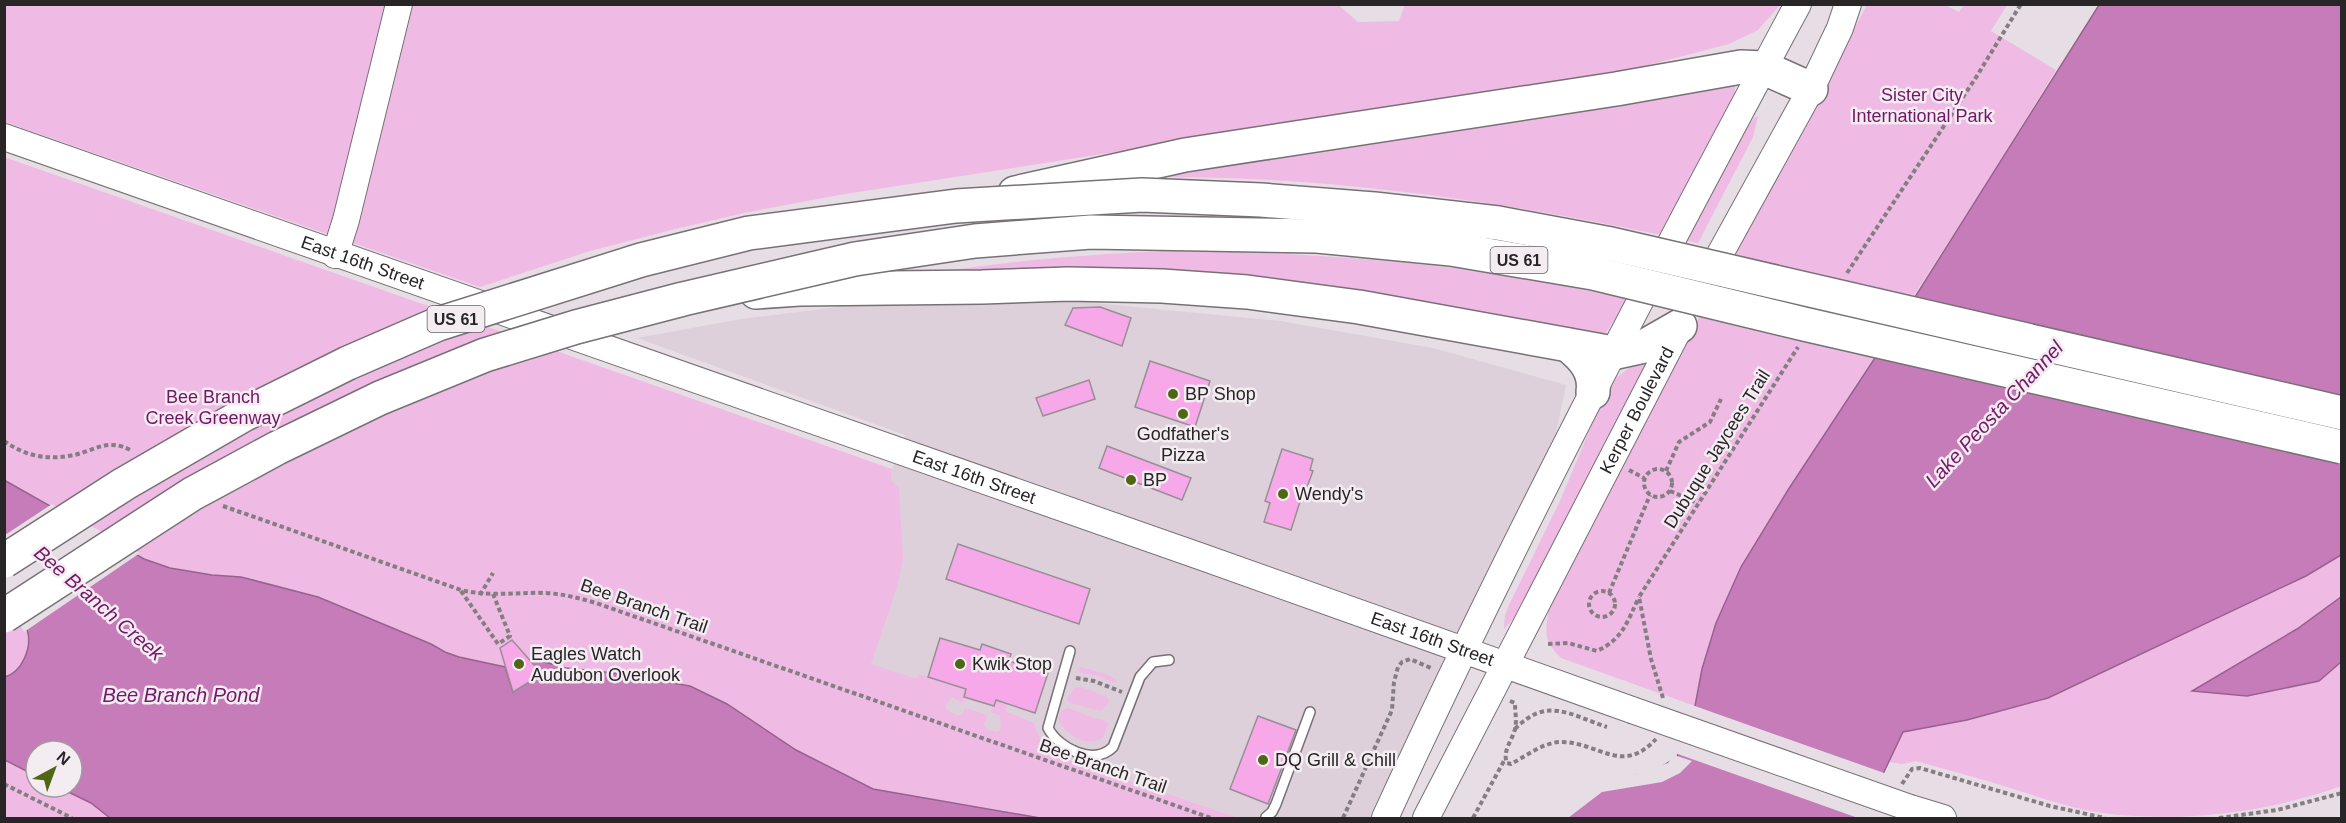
<svg xmlns="http://www.w3.org/2000/svg" width="2346" height="823" font-family="Helvetica,sans-serif">
	<style>
		.built { fill: #ded0db }
		.green { fill: #efbae4 }
		.water { fill: #c77cba; stroke: #97628e; stroke-width: 1.5 }
		.pier { fill: #e6dee4 }
		.building { fill: #f6a8e8; stroke: #969095; stroke-width: 1.5 }
		.lines { fill: none; stroke-linecap: round; stroke-linejoin: round }
		.lane-casing { stroke: #777176; stroke-width: 12 }
		.secondary-casing { stroke: #777176; stroke-width: 28 }
		.highway-casing { stroke: #777176; stroke-width: 36 }
		.path { stroke: #847e82; stroke-width: 4; stroke-dasharray: 4.5 3; stroke-linecap: butt }
		.lane { stroke: #fff; stroke-width: 9 }
		.secondary { stroke: #fff; stroke-width: 26 }
		.highway { stroke: #fff; stroke-width: 33 }
		.secondary-bridge-casing { stroke: #777176; stroke-width: 28; stroke-linecap: butt }
		.highway-bridge-casing { stroke: #777176; stroke-width: 36; stroke-linecap: butt }
		.secondary-bridge { stroke: #fff; stroke-width: 26 }
		.highway-bridge { stroke: #fff; stroke-width: 33 }
		.poi-dot { fill: #4f6614; stroke: #f3ecf1; stroke-width: 2 }
		.labels { text-anchor: middle; stroke-width: 5; stroke-linejoin: round; paint-order: stroke }
		.shield { fill: #f3ecf1; stroke: #656164; stroke-width: 1.5 }
		.shield-label { font-size: 16px; font-weight: bold; fill: #282527 }
		.park-label { font-size: 18px; fill: #721767; stroke: #f3ecf1 }
		.street-label { font-size: 18px; fill: #282527; stroke: #f3ecf1 }
		.poi-label { font-size: 18px; fill: #282527; stroke: #f3ecf1; text-anchor: start }
		.water-label { font-size: 20px; font-style: italic; fill: #731868; stroke: #f3ecf1 }
	</style>
	<rect width="100%" height="100%" fill="#e6dee4"/>
	<!-- built -->
	<path class="built" d="M1085 302 1281 321 1433 348 1566 385 1556 433 1474 598 1373 818H1239L862 688 892 469 905 435 637 338 741 319 870 303Z"/>
	<!-- green -->
	<g class="green">
		<path d="M1337 4 1358 22 1399 21 1405 4 1780 5 1758 30 1729 44 1610 75 839 195 744 213 675 229 590 251 480 287 5 122V5Z"/>
		<path d="M1867 5H1945L1959 12 1964 5H2007L1991 31 2056 70 1982 190 1788 490 1741 567 1716 623 1702 669 1695 706 1561 658C1543 639 1545 634 1549 609L1620 465Z"/>
		<path d="M1726 85 1735 86V94L1661 235C1492 199 1318 175 1144 177Z"/>
		<path d="M1758 116 1753 137 1698 243 1684 240 1744 132 1754 118Z"/>
		<path d="M4 157 892 469 891 480 899 489 903 560 897 587 871 664 916 679 919 674 966 689 964 701 961 703 953 697 945 706 947 710 956 715H962L965 708 985 714 987 719 983 724 988 730 997 732 1001 729 1000 715 992 713 991 711 996 700 1008 704 1005 711 1034 723C1038 739 1046 749 1061 757L1239 818H1040L898 795 873 789 843 776 796 750 727 704 690 686 614 673 566 668 541 661 542 674 459 657 318 597 241 577 212 575 170 568 144 559 49 506 5 535Z"/>
		<path d="M1188 250C1297 254 1408 259 1516 277 1553 283 1591 292 1628 299L1605 334 1461 312 931 273C1016 260 1102 253 1188 250Z"/>
		<path d="M1640 360 1646 365 1607 437 1522 609 1504 629 1505 616 1509 605 1560 501 1603 398 1613 380Z"/>
		<path d="M2341 534V786C2267 813 2180 823 2102 813 2064 807 2028 793 1991 782 1966 775 1941 768 1916 761L1902 764 1889 762 1903 732 1967 720 2048 698 2090 679Z"/>
		<path d="M4 585C19 613 50 659 6 677Z"/>
		<path d="M1081 667 1109 675 1117 681 1115 683 1095 675 1081 673 1077 668Z"/>
		<path d="M1081 687 1107 697 1109 701 1102 711 1069 703 1067 699 1074 688Z"/>
		<path d="M1067 708C1081 711 1090 719 1105 720L1108 724 1103 738C1084 747 1070 737 1059 722L1060 712Z"/>
		<path d="M4 760 36 776V787H58L91 803 110 818H5Z"/>
	</g>
	<!-- water -->
	<g class="water">
		<path d="M2099 5H2341V555L2306 576 2048 698 1967 720 1903 732 1862 818H1548L1574 791 1658 769 1677 757 1695 706 1702 669 1716 623 1741 567 1788 490 1915 297Z"/>
		<path d="M4 480 144 559 170 568 212 575 241 577 318 597 431 644 445 652 459 657 505 667 513 692 541 674 531 662 541 661 566 668 614 673 690 686 727 704 796 750 873 789 1040 818H110L91 803 58 787H72V751H36V776L5 760V677C14 674 20 668 24 659 41 625 7 609 5 582 2 549 5 514 4 480Z"/>
		<path d="M2341 597V662L2319 681 2247 696 2192 691 2297 629Z"/>
	</g>
	<!-- pier -->
	<g class="pier">
		<path d="M52 504 140 553 24 632 4 593 5 535Z"/>
		<path d="M1692 705 1887 774 1866 818H1858L1675 753Z"/>
		<path d="M1674 755 1692 761 1680 773 1662 782 1602 792 1568 818H1545L1572 788 1588 777 1635 774 1668 763Z"/>
	</g>
	<!-- building -->
	<g class="building">
		<path d="M1100 307 1131 318 1122 346 1065 325 1073 308Z"/>
		<path d="M1150 361 1210 381 1195 427 1135 407Z"/>
		<path d="M1089 380 1095 399 1043 416 1036 398Z"/>
		<path d="M1107 446 1191 478 1182 500 1099 468Z"/>
		<path d="M1282 449 1313 459 1310 470 1313 471 1307 487 1305 486 1291 530 1264 522 1270 503 1265 501Z"/>
		<path d="M958 544 1090 589 1079 624 946 579Z"/>
		<path d="M940 638 980 650 982 644 1011 654 1009 661 1048 673 1035 713 996 700 994 706 964 697 966 689 928 677Z"/>
		<path d="M512 640 542 674 513 692 500 648Z"/>
		<path d="M1258 716 1296 730 1268 804 1230 789Z"/>
	</g>
	<g class="lines">
		<defs>
			<g id="lane">
				<path d="M1070 651 1048 728C1059 749 1094 766 1113 747L1140 677 1153 662 1169 660"/>
				<path d="M1266 817 1272 812 1276 804 1310 712"/>
			</g>
			<g id="secondary">
				<path id="s1" d="M4 137 1205 558 1632 710"/>
				<path d="M335 255 346 220 399 4"/>
				<path d="M1704 283 1811 89 1840 28 1848 4"/>
				<path d="M1910 808 1943 818"/>
				<path d="M1385 818C1511 542 1654 272 1798 4"/>
				<path id="s2" d="M1426 818 1682 323"/>
			</g>
			<g id="highway">
				<path d="M1015 193 1185 155 1616 89 1741 67 1764 68 1811 89"/>
				<path d="M756 292 799 289 982 287 1069 284 1162 286 1247 292 1359 307 1613 353 1645 346 1680 326"/>
				<path d="M1568 345C1584 358 1596 371 1593 392"/>
			</g>
		</defs>
		<!-- lane casing -->
		<use href="#lane" class="lane-casing"/>
		<!-- secondary casing -->
		<use href="#secondary" class="secondary-casing"/>
		<!-- highway casing -->
		<use href="#highway" class="highway-casing"/>
		<!-- path -->
		<g class="path">
			<path d="M1847 273 1975 79 2021 4"/>
			<path d="M4 441C24 455 44 460 68 456 93 453 106 436 132 451"/>
			<circle cx="1658" cy="483" r="14"/>
			<path d="M1629 470 1644 478"/>
			<path d="M1666 471 1679 442 1710 422 1721 399"/>
			<path d="M1670 491 1698 503"/>
			<path d="M223 506 461 590C490 597 517 592 546 593 563 594 579 598 596 603L1211 818"/>
			<path d="M461 591 498 644 510 636 493 594"/>
			<circle cx="1602" cy="604" r="13"/>
			<path d="M1609 593 1650 495"/>
			<path d="M480 595 493 573"/>
			<path d="M1548 644 1568 643 1597 651C1623 639 1627 622 1639 597"/>
			<path d="M1076 678 1094 681 1122 692"/>
			<path d="M1663 698 1651 659 1639 597 1798 347"/>
			<path d="M1510 701 1515 703C1515 712 1517 721 1515 729 1512 741 1502 751 1507 763L1511 764C1526 756 1544 742 1561 742 1599 742 1622 776 1656 739"/>
			<path d="M1515 729C1547 696 1570 715 1607 727"/>
			<path d="M4 784 72 818"/>
			<path d="M1902 784 1912 769 1920 768 2050 806 2105 818"/>
			<path d="M1343 818 1392 710 1394 682 1398 667 1402 662 1410 659 1431 668"/>
			<path d="M1473 818 1505 759"/>
			<path d="M2219 818 2277 810 2342 793"/>
		</g>
		<!-- lane -->
		<use href="#lane" class="lane"/>
		<!-- secondary -->
		<use href="#secondary" class="secondary"/>
		<!-- highway -->
		<use href="#highway" class="highway"/>
		<defs>
			<path id="secondary-bridge" d="M1632 710 1910 808"/>
			<g id="highway-bridge">
				<path d="M4 561 124 484 245 414 348 363 438 324 641 260 749 233 956 206 1142 195 1261 200 1374 209 1498 223 1611 244 2342 413"/>
				<path d="M4 616 192 494 277 448 380 398 485 355 576 327 683 299 855 259 975 241 1091 232 1317 236 1451 249 1593 273 1804 324 2342 447"/>
			</g>
		</defs>
		<!-- secondary-bridge casing -->
		<use href="#secondary-bridge" class="secondary-bridge-casing"/>
		<!-- highway-bridge casing -->
		<use href="#highway-bridge" class="highway-bridge-casing"/>
		<!-- secondary-bridge -->
		<use href="#secondary-bridge" class="secondary-bridge"/>
		<!-- highway-bridge -->
		<use href="#highway-bridge" class="highway-bridge"/>
	</g>
	<!-- markers -->
	<g class="poi-dot">
		<circle cx="1173" cy="394" r="6"/>
		<circle cx="1183" cy="414" r="6"/>
		<circle cx="1131" cy="480" r="6"/>
		<circle cx="1283" cy="494" r="6"/>
		<circle cx="519" cy="664" r="6"/>
		<circle cx="960" cy="664" r="6"/>
		<circle cx="1263" cy="760" r="6"/>
	</g>
	<g class="labels">
		<!-- shield labels -->
		<g class="shield">
			<rect x="1490.5" y="247" width="57" height="26" rx="4.5"/>
			<rect x="427.5" y="306" width="57" height="26" rx="4.5"/>
		</g>
		<g class="shield-label">
			<text x="1519" y="266">US 61</text>
			<text x="456" y="325">US 61</text>
		</g>
		<!-- park labels -->
		<g class="park-label">
			<text x="1922" y="101">Sister City<tspan x="1922" dy="21">International Park</tspan></text>
			<text x="213" y="403">Bee Branch<tspan x="213" dy="21">Creek Greenway</tspan></text>
		</g>
		<!-- street labels -->
		<g class="street-label">
			<text dy="6" stroke="none"><textPath href="#s1" startOffset="380">East 16th Street</textPath></text>
			<text dy="6" stroke="none"><textPath href="#s2" startOffset="459">Kerper Boulevard</textPath></text>
			<text transform="translate(1717 449) rotate(-58)" y="6">Dubuque Jaycees Trail</text>
			<text dy="6" stroke="none"><textPath href="#s1" startOffset="1028">East 16th Street</textPath></text>
			<text transform="translate(644 606) rotate(19)" y="6">Bee Branch Trail</text>
			<text dy="6" stroke="none"><textPath href="#s1" startOffset="1514">East 16th Street</textPath></text>
			<text transform="translate(1103 766) rotate(19)" y="6">Bee Branch Trail</text>
		</g>
		<!-- poi labels -->
		<g class="poi-label">
			<text x="1185" y="400">BP Shop</text>
			<text x="1183" y="440" text-anchor="middle">Godfather's<tspan x="1183" dy="21">Pizza</tspan></text>
			<text x="1143" y="486">BP</text>
			<text x="1295" y="500">Wendy's</text>
			<text x="531" y="660">Eagles Watch<tspan x="531" dy="21">Audubon Overlook</tspan></text>
			<text x="972" y="670">Kwik Stop</text>
			<text x="1275" y="766">DQ Grill &amp; Chill</text>
		</g>
		<!-- water labels -->
		<g class="water-label">
			<text transform="translate(1994 414) rotate(-47)" y="7">Lake Peosta Channel</text>
			<text transform="translate(99 603) rotate(41)" y="7">Bee Branch Creek</text>
			<text x="181" y="702">Bee Branch Pond</text>
		</g>
	</g>
	<!-- border -->
	<rect width="2346" height="823" fill="none" stroke="#282527" stroke-width="12"/>
	<!-- north arrow -->
	<g transform="translate(54 769) rotate(41)"><circle r="28" fill="#f3ecf1" stroke="#a29ca0" stroke-width="1.5"/>
	<path d="M0-4.5L10 22L0 15L-10 22Z" fill="#4f6614"/>
	<text y="-9" font-size="16" font-weight="bold" text-anchor="middle" fill="#282527">N</text>
	</g>
</svg>
